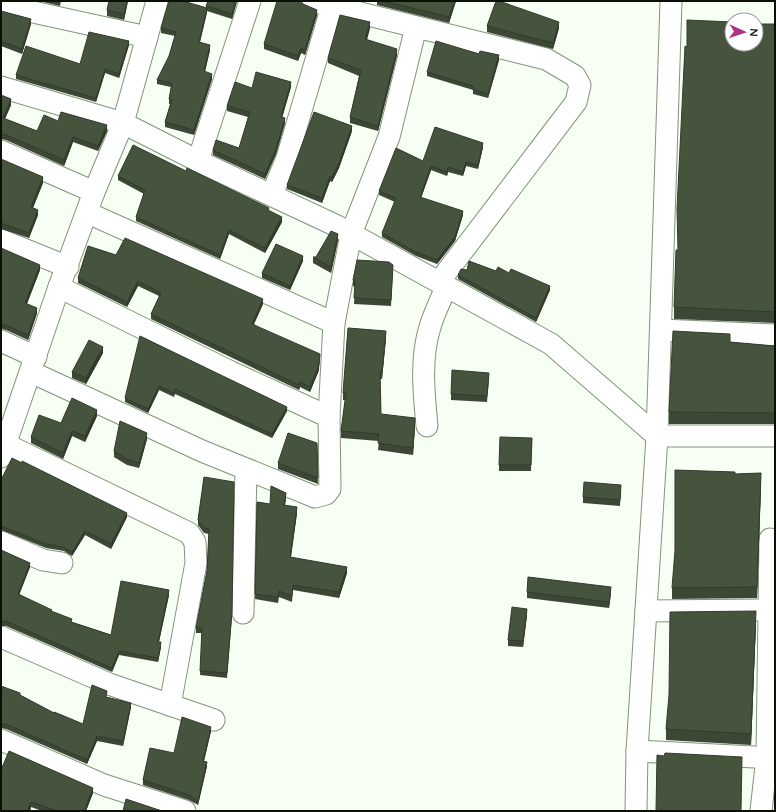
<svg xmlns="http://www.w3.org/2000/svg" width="776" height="812" font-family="Quicksand,sans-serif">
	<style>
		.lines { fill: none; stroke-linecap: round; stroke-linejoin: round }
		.minor-casing { stroke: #83937a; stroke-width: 23 }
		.minor { stroke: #fff; stroke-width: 21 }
		.wall { fill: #3c4835 }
		.shaded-wall { fill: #313b2b }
		.building { fill: #46543e; stroke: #313b2b }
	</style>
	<rect width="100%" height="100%" fill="#f7fef3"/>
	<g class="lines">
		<defs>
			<g id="minor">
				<path d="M312 1 546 59 575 76 580 85 576 102 439 282"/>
				<path d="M1 5 147 37"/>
				<path d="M1 87 123 123 157 1"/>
				<path d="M1 151 94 192"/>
				<path d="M198 161 250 1"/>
				<path d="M272 194 287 158 332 6"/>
				<path d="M88 213 334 323"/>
				<path d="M1 240 68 267"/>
				<path d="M59 287 231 372 329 417"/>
				<path d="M661 330 775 335"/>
				<path d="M1 341 36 357"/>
				<path d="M31 372 202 451 315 497 326 494 330 489 329 417 334 323 351 234 389 137 416 27"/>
				<path d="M427 426C424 394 420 359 430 327 434 313 441 300 446 287"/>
				<path d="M1 442 189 533 195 542 196 563 170 705"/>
				<path d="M1 457 59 287 94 192 123 123 198 161 337 226 551 344 657 436H775"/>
				<path d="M1 542 43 560 62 563"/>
				<path d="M646 611 769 610"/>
				<path d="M243 613 246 469"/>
				<path d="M1 637 109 684 214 720"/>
				<path d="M1 740 104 785 185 811"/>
				<path d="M637 751 775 758"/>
				<path d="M636 811 637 751 657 436 671 1"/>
				<path d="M761 811 767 757 770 539"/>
			</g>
		</defs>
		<!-- minor casing -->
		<use href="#minor" class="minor-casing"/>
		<!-- minor -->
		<use href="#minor" class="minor"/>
	</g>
	<!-- wall -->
	<g class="wall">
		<path d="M39 1H61L60 6Z"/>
		<path d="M109 1H128L124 20 107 16V10Z"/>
		<path d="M237 1 232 19 207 11 200 42 210 50 205 71 212 79 194 135 165 127V122L170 104H169V99L171 87 157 84V80L169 56 175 36 161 33V28L206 8V6Z"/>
		<path d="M377 1H456L449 23 377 5Z"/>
		<path d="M303 4 317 15 305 55 301 53 298 61 264 49V44Z"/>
		<path d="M1 11 31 24 22 54 1 46Z"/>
		<path d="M775 24V323L674 319V307L678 250 687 47Z"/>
		<path d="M487 26 559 28 553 49 487 32Z"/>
		<path d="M370 28 367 40 397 55 378 131 350 123V117L359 76 328 63V58Z"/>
		<path d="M129 45 119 78 105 73 96 102 16 79V75L80 64Z"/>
		<path d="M499 60 488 98 473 94V90L427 76V72Z"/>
		<path d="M291 87 282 117 285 123 276 154 265 179 213 155V150L239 148 248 117 227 111V106L252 88Z"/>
		<path d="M1 95 11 105 5 119 37 131 58 121 107 131 98 151 73 142 64 166 6 140 1 139Z"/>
		<path d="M352 131 339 168 332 182 330 181 322 203 287 189V185Z"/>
		<path d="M483 147 478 169 466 166 463 176 448 172 447 176 431 170 421 198 463 215 455 241 437 264 416 256 382 237V233L395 202 379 195V191L423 161Z"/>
		<path d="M1 159 43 183 33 208 38 215 29 238 1 229Z"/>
		<path d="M186 171 269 211 282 222 265 253 229 234 220 259 136 221V217L144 194 118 180V176Z"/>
		<path d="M338 240 331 273 313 263V257H316Z"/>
		<path d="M88 246 263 304 254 324 319 370 310 392 300 387 299 390 151 319V314L159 296 138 286 127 307 78 283V278Z"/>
		<path d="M1 248 40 270 27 304 37 313 28 340 6 330 1 329Z"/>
		<path d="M303 261 290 290 262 278V273Z"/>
		<path d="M393 271 391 306 354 304 355 287 353 286V280Z"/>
		<path d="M496 271 550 290 536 322 458 279V275Z"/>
		<path d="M140 336 287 411 272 438 175 394 174 397 159 390 148 413 125 402V398Z"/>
		<path d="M386 338 382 379H380L381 414 415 425 413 455 378 450 379 441 341 438V431L345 400H343V393Z"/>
		<path d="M730 342 775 346V424H669V412Z"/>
		<path d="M103 353 86 384 72 378V372Z"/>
		<path d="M489 379 487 402 451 400V394Z"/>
		<path d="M97 416 85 442 72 436 63 459 31 443V437L61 423Z"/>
		<path d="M532 438 531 471H499V465Z"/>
		<path d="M147 439 139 468 127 465 114 457V451Z"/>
		<path d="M317 443 318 484 278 469V463Z"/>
		<path d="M735 474 761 484 757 598 672 599V588Z"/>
		<path d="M204 477 232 616 227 678 200 675 202 633H196V628L207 571 209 534 204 533 198 525V520Z"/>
		<path d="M1 480 127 517 111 549 85 535 72 556 64 551 46 548 1 530Z"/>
		<path d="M621 491 620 506 583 503V497Z"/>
		<path d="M286 498 285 505 297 513 291 557 347 573 339 598 293 590 292 602 279 597 278 603 255 599 257 502 270 504Z"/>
		<path d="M1 550 30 567 19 594 72 622 111 635 169 595 159 642 161 647 158 662 119 655 112 672 6 626H1Z"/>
		<path d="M527 592 611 593 609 608 527 598Z"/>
		<path d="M527 615 523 647 508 646V640Z"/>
		<path d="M756 622 751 745 666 740V729Z"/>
		<path d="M1 686 20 695 54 713 83 724 107 697 131 707 123 746 97 741 87 764 6 729 1 728Z"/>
		<path d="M211 731 204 761 207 766 198 805 189 800 143 785V780L174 753Z"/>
		<path d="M1 770 93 793 86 811H42L31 807 30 811H1Z"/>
	</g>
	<!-- shaded-wall -->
	<g class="shaded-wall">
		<path d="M127 1H128L124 20V14Z"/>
		<path d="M236 1H237L232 19V14Z"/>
		<path d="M455 1H456L449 23V17Z"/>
		<path d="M207 8V13L199 46V42Z"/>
		<path d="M317 10V15L305 55V50Z"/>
		<path d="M31 19V24L22 54V49Z"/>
		<path d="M370 22V28L365 45V39Z"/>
		<path d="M559 22V28L553 49V43Z"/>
		<path d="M129 41V45L119 78V74Z"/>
		<path d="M210 45V50L204 76V71Z"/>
		<path d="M301 48V53L298 61V56Z"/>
		<path d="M397 49V55L378 131V126Z"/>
		<path d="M499 55V60L488 98V94Z"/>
		<path d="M105 69V73L96 102V98Z"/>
		<path d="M212 74V79L194 135V130Z"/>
		<path d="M291 82V87L281 122V117Z"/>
		<path d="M11 99V105L3 123V118Z"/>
		<path d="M285 118V123L276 154 265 179V174Z"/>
		<path d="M107 125V131L98 151V146Z"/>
		<path d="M352 126V131L339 168 332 182V177Z"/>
		<path d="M73 137V142L64 166V160Z"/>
		<path d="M483 143V147L478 169V165Z"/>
		<path d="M466 162V166L463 176V172Z"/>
		<path d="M431 166V170L420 201V197Z"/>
		<path d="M448 167V172L447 176V172Z"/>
		<path d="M330 176V181L322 203V198Z"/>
		<path d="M43 177V183L31 212V207Z"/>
		<path d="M38 210V215L29 238V233Z"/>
		<path d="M463 211V215L455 241 437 264V260Z"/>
		<path d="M282 217V222L265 253V248Z"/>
		<path d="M229 230V234L220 259V255Z"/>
		<path d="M338 234V240L331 273V267Z"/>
		<path d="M303 256V261L290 290V286Z"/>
		<path d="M40 265V270L25 308V303Z"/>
		<path d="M138 281V286L127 307V302Z"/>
		<path d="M550 286V290L536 322V318Z"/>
		<path d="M263 299V304L252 328V324Z"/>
		<path d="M37 308V313L28 340V335Z"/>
		<path d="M386 331V338L382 379V372Z"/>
		<path d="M103 347V353L86 384V378Z"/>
		<path d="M320 354 319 370 310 392V387Z"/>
		<path d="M300 382V387L299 390V385Z"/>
		<path d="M159 386V390L148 413V409Z"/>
		<path d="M287 407V411L272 438V434Z"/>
		<path d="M97 410V416L85 442V436Z"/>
		<path d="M415 418V425L413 455V448Z"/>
		<path d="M72 431V436L63 459V453Z"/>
		<path d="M147 433V439L139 468V463Z"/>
		<path d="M761 473V484L757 598V587Z"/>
		<path d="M286 493V498L284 511V505Z"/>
		<path d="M297 507V513L290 563V557Z"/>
		<path d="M127 513V517L111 549V544Z"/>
		<path d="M85 531V535L72 556V552Z"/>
		<path d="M30 563V567L18 598V594Z"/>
		<path d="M347 567V573L339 598V592Z"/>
		<path d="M611 587V593L609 608V602Z"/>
		<path d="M169 590V595L158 646V642Z"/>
		<path d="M527 609V615L523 647V641Z"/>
		<path d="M756 611V622L751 745V734Z"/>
		<path d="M161 642V647L158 662V658Z"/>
		<path d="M119 651V655L112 672V668Z"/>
		<path d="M131 703V707L123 746V741Z"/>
		<path d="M211 727V731L203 765V761Z"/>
		<path d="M97 736V741L87 764V760Z"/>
		<path d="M207 762V766L198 805V801Z"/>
		<path d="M93 788V793L86 811H84Z"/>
		<path d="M31 802V807L30 811H27Z"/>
	</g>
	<!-- building -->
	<g class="building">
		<path d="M109 1H127L124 14 107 10Z"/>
		<path d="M169 1H183L207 8 199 42 210 45 204 71 212 74 194 130 165 122 172 100 169 99 172 83 157 80 169 56 176 32 161 28Z"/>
		<path d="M208 1H236L232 14 206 6Z"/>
		<path d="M277 1H301L303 4 317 10 305 50 301 48 298 56 264 44Z"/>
		<path d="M383 1H455L449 17Z"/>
		<path d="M496 1H499L559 22 553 43 487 26Z"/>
		<path d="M1 11 31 19 22 49 1 41Z"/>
		<path d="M340 15 370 22 365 39 397 49 378 126 350 117 361 70 328 58Z"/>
		<path d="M687 20 732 22V44H756V24H775V312L674 307 676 250H678L677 209 685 46 687 47Z"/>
		<path d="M89 32 129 41 119 74 105 69 96 98 16 75 26 46 80 64Z"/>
		<path d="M436 41 479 54 480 51 499 55 488 94 473 89V86L427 72Z"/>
		<path d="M256 72 291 82 281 117 285 118 276 149 265 174 213 150 216 140 239 148 250 112 227 106 235 82 252 88Z"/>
		<path d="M1 95 11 99 3 118 37 131 44 115 58 121 61 112 107 125 98 146 73 137 64 160 6 135 1 134Z"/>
		<path d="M314 112 352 126 339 163 332 177 330 176 322 198 287 185Z"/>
		<path d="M435 127 483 143 478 165 466 162 463 172 448 167 447 172 431 166 420 197 463 211 455 237 437 260 416 252 382 233 396 198 379 191 396 148 423 161Z"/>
		<path d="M133 145 186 171 187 168 269 208 268 210 282 217 265 248 229 230 220 255 136 217 145 190 118 176Z"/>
		<path d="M1 159 43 177 31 207 38 210 29 233 1 223Z"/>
		<path d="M331 231 338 234 331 267 313 257H316Z"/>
		<path d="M125 238 263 299 252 324 320 354 319 365 310 387 300 382 299 385 151 314 161 293 138 281 127 302 78 278 88 246 116 255Z"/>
		<path d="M276 244 303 256 290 286 262 273Z"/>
		<path d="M1 248 40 265 25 303 37 308 28 335 6 325 1 324Z"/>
		<path d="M357 260 389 262 393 265 391 300 354 298 355 281 353 280Z"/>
		<path d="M469 261 496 271 498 267 509 273 511 269 550 286 536 318 458 275 461 269 467 270Z"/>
		<path d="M348 328 386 331 382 372H380L381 414 415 418 413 448 378 443 379 434 341 431 346 393H343Z"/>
		<path d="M673 331 730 334V342L775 346V413L669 412Z"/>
		<path d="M140 336 287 407 272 434 175 389 174 393 159 386 148 409 125 398Z"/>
		<path d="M89 340 103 347 86 378 72 372Z"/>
		<path d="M452 370 489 373 487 396 451 394Z"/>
		<path d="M72 398 97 410 85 436 72 431 63 453 31 437 39 415 61 423Z"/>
		<path d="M120 421 147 433 139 463 127 459 114 451Z"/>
		<path d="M288 433 317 443 318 478 278 463Z"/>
		<path d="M500 437 532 438 531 465H499Z"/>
		<path d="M12 458 22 463V461L127 513 111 544 85 531 72 552 64 547 46 544 1 526V480Z"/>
		<path d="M675 470 735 472V474L761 473 757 587 672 588 675 550Z"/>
		<path d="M204 477 234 482 232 611 227 673 200 671 202 628H196L207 571 209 529 204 528 198 520Z"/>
		<path d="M584 482 621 485 620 500 583 497Z"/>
		<path d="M271 486 286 493 284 505 297 507 290 557 347 567 339 592 293 585 292 596 279 591 278 597 255 594 257 502 270 504Z"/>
		<path d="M1 550 30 563 18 594 52 610 51 611 72 619 71 622 111 635 121 581 169 590 158 642H161L158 658 119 651 112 668 6 621 1 622Z"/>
		<path d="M528 577 611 587 609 602 527 592Z"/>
		<path d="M512 607 527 609 523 641 508 640Z"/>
		<path d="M756 611 751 734 666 729 669 695 670 612Z"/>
		<path d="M92 685 107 691 106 697 131 703 123 741 97 736 87 760 6 724H1V686L20 693V695L54 713V712L64 716 83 724Z"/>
		<path d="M182 717 211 727 203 761 207 762 198 801 189 795 143 780 150 748 174 753Z"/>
		<path d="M9 751 93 788 84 811H57L31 802 27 811H1V770Z"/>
		<path d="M665 753 742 757 741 811H656L657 755 664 756Z"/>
		<path d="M126 799 162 811H123Z"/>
	</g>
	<!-- border -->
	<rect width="776" height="812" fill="none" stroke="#0b1007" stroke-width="4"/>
	<!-- north arrow -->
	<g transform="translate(744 32) rotate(93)"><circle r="19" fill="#ffffff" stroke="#9d9f9c"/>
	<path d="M0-3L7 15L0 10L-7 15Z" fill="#ad3285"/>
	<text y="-6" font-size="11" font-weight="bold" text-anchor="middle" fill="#0b1007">N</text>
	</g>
</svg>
